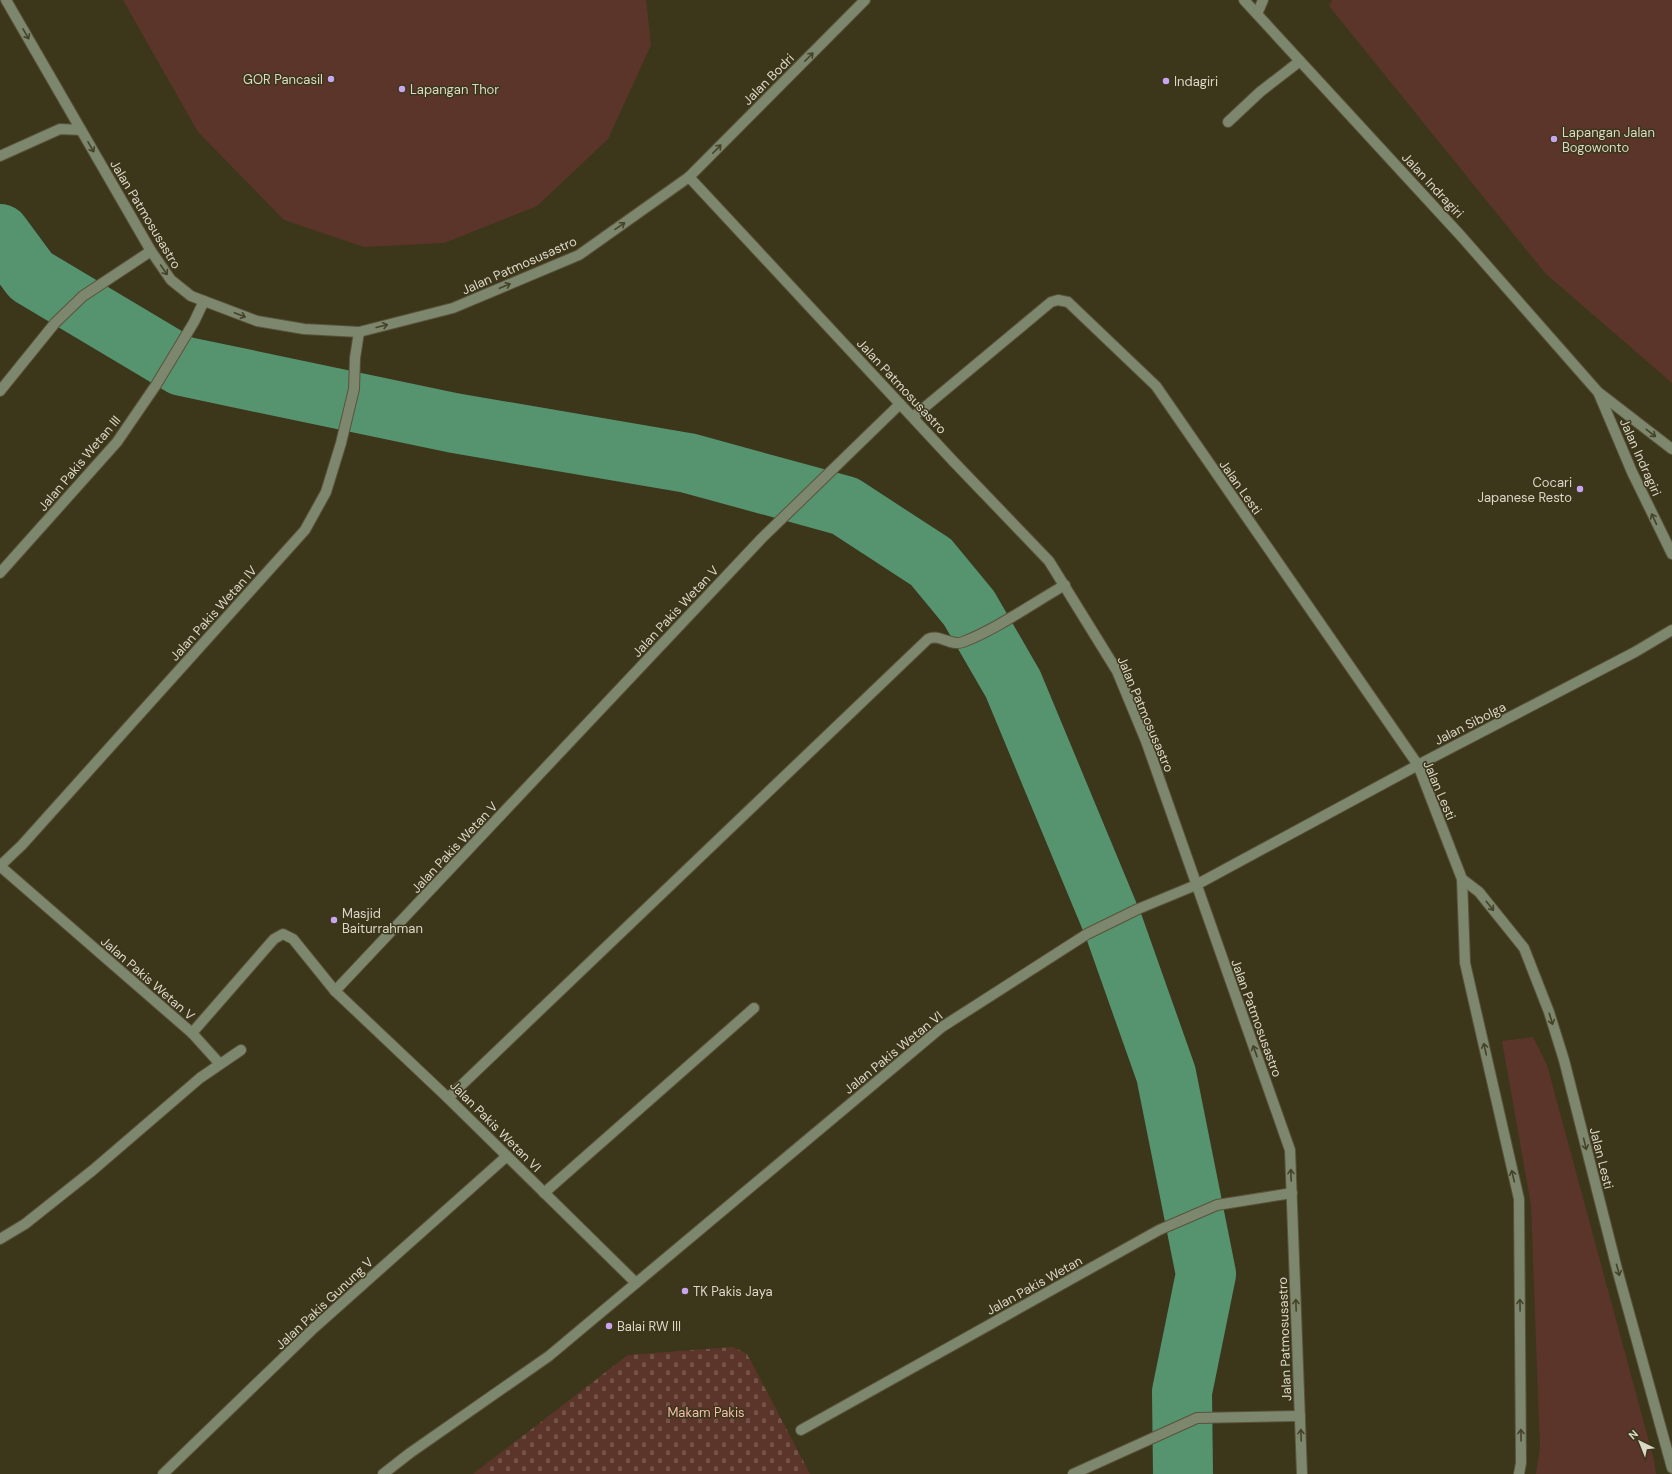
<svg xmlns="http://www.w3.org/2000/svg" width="1672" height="1474" font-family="'DM Sans',sans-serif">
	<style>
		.cemetery { fill: url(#cemetery-stones) }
		.park { fill: #5c352a }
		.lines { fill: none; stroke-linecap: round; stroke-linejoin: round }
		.river { stroke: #569470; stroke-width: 60 }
		.minor-casing { stroke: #59533a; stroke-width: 12 }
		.minor { stroke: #7c876e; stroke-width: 10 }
		.oneway { stroke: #464227 }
		.poi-dot { fill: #c8a6ef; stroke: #3c361b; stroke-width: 1.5 }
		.labels { text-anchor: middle; stroke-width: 3; stroke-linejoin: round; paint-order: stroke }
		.poi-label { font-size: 13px; fill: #dbd8c8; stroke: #3c361b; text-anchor: start }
		.street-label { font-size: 13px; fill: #dbd8c8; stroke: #3c361b }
		.park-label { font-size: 13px; fill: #f4bcac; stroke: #3c361b }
	</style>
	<defs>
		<pattern id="cemetery-stones" width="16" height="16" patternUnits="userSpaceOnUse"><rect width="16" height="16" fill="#5c352a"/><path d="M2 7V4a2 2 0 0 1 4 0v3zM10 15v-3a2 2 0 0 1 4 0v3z" fill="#735247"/></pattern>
	</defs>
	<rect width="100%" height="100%" fill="#3c361b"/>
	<!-- cemetery -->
	<path class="cemetery" d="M733 1347 747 1354 810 1474H473L628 1355Z"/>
	<!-- park -->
	<g class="park">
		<path d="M123 0H646L651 45 608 139 537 206 444 243 364 247 284 220 198 132Z"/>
		<path d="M1332 0H1672V383L1545 273 1329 6Z"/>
		<path d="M1533 1037 1547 1065 1654 1460 1656 1474H1536L1540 1448 1531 1205 1502 1041Z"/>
	</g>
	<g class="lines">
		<!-- river -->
		<path class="river" d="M0 234 31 276 182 366 454 423 688 463 845 506 931 562 969 608 1013 684 1114 927 1166 1074 1206 1274 1182 1392 1183 1474"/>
		<defs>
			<g id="minor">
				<path d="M6 0 151 251 171 280 191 296 257 321 304 329 359 332 453 308 579 255 689 177 865 0"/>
				<path d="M1244 0 1461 236 1598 392 1672 449"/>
				<path d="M1257 14 1263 0"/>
				<path d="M1228 122 1260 92 1300 61"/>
				<path d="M0 156 60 129 81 130"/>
				<path d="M689 177 954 462 1049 561 1117 671 1146 741 1290 1150 1302 1474"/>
				<path d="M0 391 55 323 83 296 151 251"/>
				<path d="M1599 394 1632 472 1672 554"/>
				<path d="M913 417 1051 302 1058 300 1068 302 1156 386 1418 765 1462 879 1465 963 1519 1199 1521 1463 1519 1474"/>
				<path d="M0 573 117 442 156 385 194 322 204 301"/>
				<path d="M0 866 192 1033 274 939 283 934 293 939 335 991 448 1098 636 1283"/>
				<path d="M0 866 22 845 305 530 326 492 341 443 354 389 355 358 359 332"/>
				<path d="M1462 879 1479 892 1524 948 1549 1012 1564 1060 1617 1269 1672 1468"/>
				<path d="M335 991 762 538 900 404"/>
				<path d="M192 1033 220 1064"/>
				<path d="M448 1098 928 639C940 633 950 647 963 642 997 629 1033 603 1065 585"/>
				<path d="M544 1193 754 1008"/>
				<path d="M0 1239 25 1224 93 1170 200 1078 241 1050"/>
				<path d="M801 1430 1159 1230 1217 1205 1292 1193"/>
				<path d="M163 1474 314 1328 507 1156"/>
				<path d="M383 1474 410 1453 549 1356 942 1027 1087 934 1138 909 1196 885 1418 765 1635 652 1672 630"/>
				<path d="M1073 1474 1197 1418 1300 1416"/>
			</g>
		</defs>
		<!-- minor casing -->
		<use href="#minor" class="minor-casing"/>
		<!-- minor -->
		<use href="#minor" class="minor"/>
	</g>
	<!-- one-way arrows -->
	<defs><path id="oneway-shaft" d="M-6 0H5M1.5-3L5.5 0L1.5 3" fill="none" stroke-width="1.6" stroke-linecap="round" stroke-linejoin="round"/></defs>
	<g class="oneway">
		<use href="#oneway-shaft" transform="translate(26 34) rotate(60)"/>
		<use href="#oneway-shaft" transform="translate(809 57) rotate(-45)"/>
		<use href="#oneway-shaft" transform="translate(91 147) rotate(60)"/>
		<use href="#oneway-shaft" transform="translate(717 149) rotate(-45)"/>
		<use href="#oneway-shaft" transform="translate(620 226) rotate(-35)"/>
		<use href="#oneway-shaft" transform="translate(164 270) rotate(56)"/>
		<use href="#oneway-shaft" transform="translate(505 286) rotate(-23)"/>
		<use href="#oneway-shaft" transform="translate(240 315) rotate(21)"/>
		<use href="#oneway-shaft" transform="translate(382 326) rotate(-14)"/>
		<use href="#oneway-shaft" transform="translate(1651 433) rotate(38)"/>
		<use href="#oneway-shaft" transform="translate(1654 519) rotate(-115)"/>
		<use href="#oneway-shaft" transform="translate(1490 906) rotate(51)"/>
		<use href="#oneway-shaft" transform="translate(1551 1019) rotate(73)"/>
		<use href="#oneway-shaft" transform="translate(1485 1049) rotate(-103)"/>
		<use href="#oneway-shaft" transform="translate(1255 1051) rotate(-110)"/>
		<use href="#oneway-shaft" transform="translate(1585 1144) rotate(76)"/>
		<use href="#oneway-shaft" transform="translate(1291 1175) rotate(-92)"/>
		<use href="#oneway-shaft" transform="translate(1513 1176) rotate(-103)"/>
		<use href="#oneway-shaft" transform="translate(1618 1270) rotate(75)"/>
		<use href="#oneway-shaft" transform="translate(1296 1305) rotate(-92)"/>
		<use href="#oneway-shaft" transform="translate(1520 1305) rotate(-91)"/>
		<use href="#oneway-shaft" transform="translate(1301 1435) rotate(-92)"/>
		<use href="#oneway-shaft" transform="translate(1521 1435) rotate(-91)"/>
	</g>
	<!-- markers -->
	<g class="poi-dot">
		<circle cx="331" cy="79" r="4"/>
		<circle cx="1166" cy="81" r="4"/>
		<circle cx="402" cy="89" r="4"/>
		<circle cx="1554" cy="139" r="4"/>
		<circle cx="1580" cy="489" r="4"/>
		<circle cx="334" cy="920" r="4"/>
		<circle cx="685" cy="1291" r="4"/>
		<circle cx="609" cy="1326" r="4"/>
	</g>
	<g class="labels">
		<!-- poi labels -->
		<g class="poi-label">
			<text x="323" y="84" text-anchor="end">GOR Pancasil</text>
			<text x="1174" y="86">Indagiri</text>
			<text x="410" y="94">Lapangan Thor</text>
			<text x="1562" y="137">Lapangan Jalan<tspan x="1562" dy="15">Bogowonto</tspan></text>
			<text x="1572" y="487" text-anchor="end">Cocari<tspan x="1572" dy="15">Japanese Resto</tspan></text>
			<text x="342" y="918">Masjid<tspan x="342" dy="15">Baiturrahman</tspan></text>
			<text x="693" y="1296">TK Pakis Jaya</text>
			<text x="617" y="1331">Balai RW III</text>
		</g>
		<!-- street labels -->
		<g class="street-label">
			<text transform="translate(768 79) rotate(-45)" y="5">Jalan Bodri</text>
			<text transform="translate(1433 185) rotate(47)" y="5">Jalan Indragiri</text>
			<text transform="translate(146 214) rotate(59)" y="5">Jalan Patmosusastro</text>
			<text transform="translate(519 265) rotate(-24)" y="5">Jalan Patmosusastro</text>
			<text transform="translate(902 386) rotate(47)" y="5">Jalan Patmosusastro</text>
			<text transform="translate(1641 457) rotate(66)" y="5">Jalan Indragiri</text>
			<text transform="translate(79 463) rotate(-50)" y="5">Jalan Pakis Wetan III</text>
			<text transform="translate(1241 487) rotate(55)" y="5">Jalan Lesti</text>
			<text transform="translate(675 611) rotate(-47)" y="5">Jalan Pakis Wetan V</text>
			<text transform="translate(213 613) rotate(-48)" y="5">Jalan Pakis Wetan IV</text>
			<text transform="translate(1146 714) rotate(67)" y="5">Jalan Patmosusastro</text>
			<text transform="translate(1470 723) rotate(-27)" y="5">Jalan Sibolga</text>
			<text transform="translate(1440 790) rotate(67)" y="5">Jalan Lesti</text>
			<text transform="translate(454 847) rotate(-47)" y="5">Jalan Pakis Wetan V</text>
			<text transform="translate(148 978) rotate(41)" y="5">Jalan Pakis Wetan V</text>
			<text transform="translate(1257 1018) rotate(70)" y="5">Jalan Patmosusastro</text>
			<text transform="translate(893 1052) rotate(-39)" y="5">Jalan Pakis Wetan VI</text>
			<text transform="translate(496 1126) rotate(45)" y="5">Jalan Pakis Wetan VI</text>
			<text transform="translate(1602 1158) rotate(76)" y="5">Jalan Lesti</text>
			<text transform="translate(1034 1285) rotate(-29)" y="5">Jalan Pakis Wetan</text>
			<text transform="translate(324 1303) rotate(-43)" y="5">Jalan Pakis Gunung V</text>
			<text transform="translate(1284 1339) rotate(-92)" y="5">Jalan Patmosusastro</text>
		</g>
		<!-- park labels -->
		<g class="park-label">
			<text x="706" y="1417">Makam Pakis</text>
		</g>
	</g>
	<!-- north arrow -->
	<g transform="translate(1640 1442) rotate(317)" stroke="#3c361b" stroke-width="3" paint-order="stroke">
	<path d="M0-3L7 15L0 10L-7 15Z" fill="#dbd8c8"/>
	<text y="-6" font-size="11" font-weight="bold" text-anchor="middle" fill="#dbd8c8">N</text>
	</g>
</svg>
